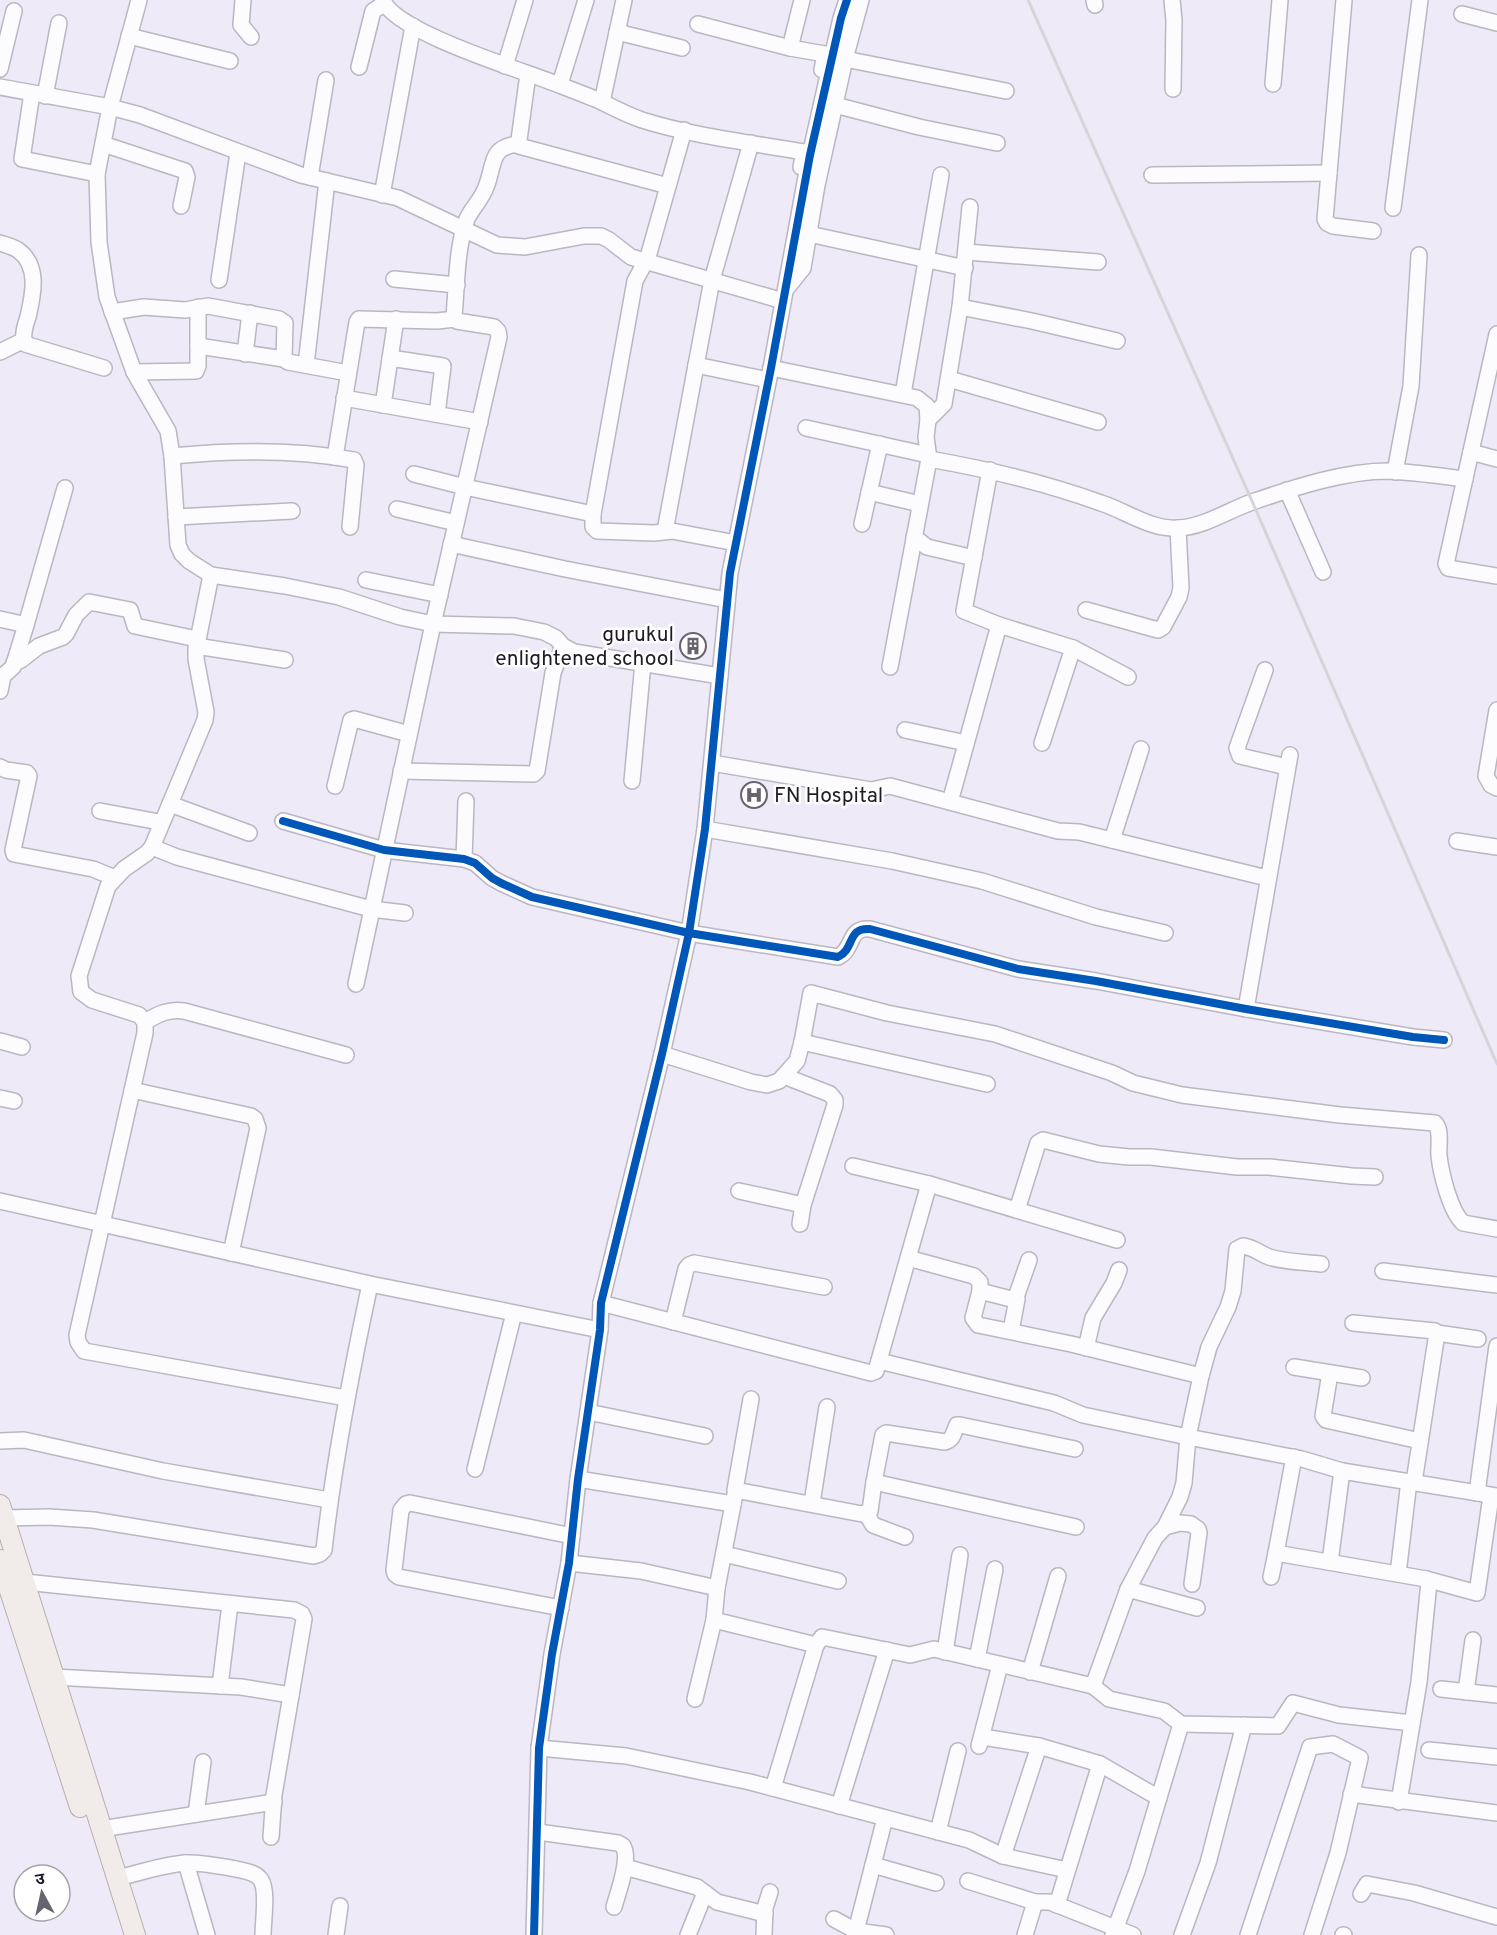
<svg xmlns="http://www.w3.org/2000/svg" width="1497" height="1935" font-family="Overpass,'Noto Sans Devanagari',sans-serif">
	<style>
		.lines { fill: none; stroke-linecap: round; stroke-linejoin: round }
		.minor-casing { stroke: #bab6c2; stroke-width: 18 }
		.major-casing { stroke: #b9afac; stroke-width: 22 }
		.minor { stroke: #fcfcfe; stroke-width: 15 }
		.major { stroke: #f1ece9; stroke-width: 20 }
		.rail { stroke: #d5d4d8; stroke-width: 3 }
		.cycleway-casing { stroke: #fff; stroke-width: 11 }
		.cycleway { stroke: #0057b8; stroke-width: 8 }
		.labels { text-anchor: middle; stroke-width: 5; stroke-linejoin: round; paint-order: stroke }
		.poi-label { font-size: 21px; fill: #1f1b26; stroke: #fff; text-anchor: end }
	</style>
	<rect width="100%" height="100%" fill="#eeeaf7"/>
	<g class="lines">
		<defs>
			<g id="minor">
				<path d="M139 0 110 107 140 115 301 175 398 198 497 245 525 247 584 236H601L609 240 631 257 783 301"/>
				<path d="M243 0 241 25 251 37"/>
				<path d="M383 0C395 33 528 72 562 86 575 91 588 96 600 101 614 108 627 115 642 120 692 136 752 143 804 152L801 167"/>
				<path d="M1094 0 1095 5"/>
				<path d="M1172 0 1174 20 1173 89"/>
				<path d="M1344 0 1325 219 1327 223 1333 226 1373 231"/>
				<path d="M1462 14 1497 23"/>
				<path d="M698 24 790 48 825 54 822 70"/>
				<path d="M617 32 682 48"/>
				<path d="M129 36 230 61"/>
				<path d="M790 48 802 0"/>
				<path d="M845 59 1006 91"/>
				<path d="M505 66 525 0"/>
				<path d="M359 67 373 11 384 4"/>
				<path d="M0 69 14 11"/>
				<path d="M528 74 519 140V146L668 186"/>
				<path d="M560 84 586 0"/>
				<path d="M1273 84 1280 0"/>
				<path d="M0 87 110 107 97 174 99 242 107 297 134 372 168 431 172 456 178 545 182 554 189 561 211 575 285 586 339 597 400 617 433 624 514 626 544 632 556 638 563 646 574 652 720 676"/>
				<path d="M32 93 22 159 97 174"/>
				<path d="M45 96 59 23"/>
				<path d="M602 102 624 0"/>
				<path d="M835 105 919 127 997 143"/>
				<path d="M684 130 648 257 635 281 593 514V527L597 531 654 533 672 531 736 543"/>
				<path d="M103 144 185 171 187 177 181 206"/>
				<path d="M1152 175 1329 173"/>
				<path d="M310 177 326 80"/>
				<path d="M382 195 413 26"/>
				<path d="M1393 208 1420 0"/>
				<path d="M809 234 965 268"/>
				<path d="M0 243C6 245 13 247 18 250 40 266 33 295 28 317 25 326 22 335 25 344L104 368"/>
				<path d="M966 252 1098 262"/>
				<path d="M394 279 457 285"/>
				<path d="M219 280 238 153"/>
				<path d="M787 288 803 268 817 185 845 59 861 0"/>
				<path d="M960 307 1032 321 1117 341"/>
				<path d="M112 312 144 307 185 310 208 306 279 319 285 323 284 359 288 362 348 373"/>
				<path d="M1497 334 1446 564 1448 568 1497 576"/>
				<path d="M198 346 284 359"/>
				<path d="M0 352 24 340"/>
				<path d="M245 354 250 313"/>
				<path d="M390 358 443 366 437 414"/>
				<path d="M306 365 327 181"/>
				<path d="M696 365 768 380"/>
				<path d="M771 368 917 398 927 406 928 420 926 437 929 459C987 469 1045 483 1101 503 1126 511 1151 530 1178 528 1205 527 1230 509 1255 501 1296 487 1345 471 1388 471 1414 472 1440 476 1465 479"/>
				<path d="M134 372 196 371 198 366V307"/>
				<path d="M949 379 1098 422"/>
				<path d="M903 394 941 175"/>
				<path d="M344 398 480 422"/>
				<path d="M383 405 396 319"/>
				<path d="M928 420 944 404 960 307 970 207"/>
				<path d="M806 428 928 455"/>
				<path d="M1471 452 1497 459"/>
				<path d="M172 456C233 450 294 449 354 460L356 465 350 527"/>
				<path d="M335 457 357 322 359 319 437 321 455 319"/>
				<path d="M990 470 964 611 999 625"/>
				<path d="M1395 472 1411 386 1419 255"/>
				<path d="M414 474 465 487 593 514"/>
				<path d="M1287 490 1323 572"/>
				<path d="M869 492 920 504"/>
				<path d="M397 509 456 523"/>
				<path d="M176 517 292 511"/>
				<path d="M862 524 880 444"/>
				<path d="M665 531 712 280 751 143"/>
				<path d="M914 537 927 547 974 558"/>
				<path d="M451 544 565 569 727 600"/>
				<path d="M211 575 196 650V659L206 712 205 720 152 847 147 853 124 869 108 886 79 976 81 992 92 1000 139 1015 145 1022V1033L77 1335 78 1342 84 1351 346 1398"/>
				<path d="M366 580 440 595"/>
				<path d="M1086 610 1158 630 1163 627 1179 597 1181 588 1178 528"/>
				<path d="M0 619 26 625"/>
				<path d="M196 646 285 660"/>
				<path d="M14 663 21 660 39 646 63 637 66 634 76 615 89 602 130 610 135 626 197 639"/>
				<path d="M890 667 929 459"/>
				<path d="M1265 670 1237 748 1240 756 1287 767"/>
				<path d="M0 691 3 676 13 667 26 625 65 488"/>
				<path d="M1497 710 1486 776 1491 785 1497 788"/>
				<path d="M905 730 966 743"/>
				<path d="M1042 743 1073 648"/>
				<path d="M712 763 871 790 890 786 1058 831 1079 832 1267 878"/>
				<path d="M0 767 6 770 27 773 29 776 13 850 14 854 93 869 115 878"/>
				<path d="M401 771 534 774 537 771 553 673 563 646"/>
				<path d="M632 781 643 663"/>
				<path d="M335 786 351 720 354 719 409 734"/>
				<path d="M950 802 999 625 1073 648 1128 677"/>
				<path d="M170 804 249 833"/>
				<path d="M100 811 154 821 161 824"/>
				<path d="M283 821 384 850 464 859 475 863 492 878 501 883 532 897 689 933 838 957C855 949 847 927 870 929L1018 969 1096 981 1246 1009 1413 1037 1444 1040"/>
				<path d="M705 829 892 861 982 881 1096 917 1165 933"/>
				<path d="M1112 840 1141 749"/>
				<path d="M1457 841 1497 847"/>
				<path d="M152 847 177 857 371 909 405 913"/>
				<path d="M464 859 466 801"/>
				<path d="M356 984 433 624 499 337 498 331 494 327 457 321 454 316C457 285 456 249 467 219 472 208 482 199 486 187 495 165 489 147 518 144"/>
				<path d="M1246 1009 1290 755"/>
				<path d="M145 1022C158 1014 168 1009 184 1011L346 1055"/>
				<path d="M0 1041 22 1047"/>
				<path d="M802 1042 811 993 887 1013 995 1034 1112 1073 1133 1083 1182 1095 1340 1115 1435 1123C1442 1131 1438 1145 1439 1156 1441 1173 1450 1211 1463 1223L1497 1229"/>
				<path d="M662 1054 751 1082 767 1085 779 1081 797 1061 802 1042 987 1084"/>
				<path d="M784 1076 830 1094 835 1100V1105L803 1205 800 1224"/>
				<path d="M132 1090 251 1116 255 1119 258 1128 231 1253"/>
				<path d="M0 1098 14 1101"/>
				<path d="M853 1166 929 1184"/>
				<path d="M739 1191 803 1205"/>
				<path d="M0 1201 370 1284 600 1330"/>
				<path d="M1017 1210 1038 1143 1043 1140 1099 1154 1129 1157H1151L1237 1167H1269L1352 1176 1375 1177"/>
				<path d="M908 1258 974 1276 980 1282V1291L973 1318 978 1325 1071 1344 1201 1376"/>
				<path d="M1383 1271 1497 1285"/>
				<path d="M980 1291 1015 1300 1029 1260"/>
				<path d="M601 1303 871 1373 876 1371 929 1184 1117 1240"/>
				<path d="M673 1322 686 1269 689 1265 694 1263 824 1287"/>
				<path d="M1353 1323 1435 1331 1437 1333 1414 1482"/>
				<path d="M1011 1331 1017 1299"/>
				<path d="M1437 1333 1478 1339"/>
				<path d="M1086 1348 1093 1318 1114 1283 1119 1270"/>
				<path d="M879 1361 1054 1403 1083 1415 1188 1437 1201 1376 1209 1347 1228 1307 1233 1291 1237 1249 1243 1246C1253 1247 1259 1253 1269 1257 1285 1262 1303 1262 1321 1264"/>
				<path d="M1294 1367 1362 1378"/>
				<path d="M1330 1373 1323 1416 1326 1420 1420 1441"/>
				<path d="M751 1399 735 1490 862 1514 870 1511 874 1482"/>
				<path d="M588 1412 705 1436"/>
				<path d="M0 1441 24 1440 163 1471 329 1500"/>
				<path d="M1075 1449 960 1425H957C953 1433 954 1439 945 1442L886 1433 883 1435 874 1482 1076 1527"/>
				<path d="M475 1469 514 1313"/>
				<path d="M578 1479 733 1504"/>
				<path d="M1477 1493 1497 1346"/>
				<path d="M812 1503 827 1407"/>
				<path d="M866 1513 873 1525 905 1537"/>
				<path d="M4 1518 49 1517 93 1520 314 1556 320 1554 324 1550C334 1460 351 1373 370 1284"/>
				<path d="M1165 1527 1180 1497 1184 1483 1188 1437 1302 1459 1342 1471 1497 1496"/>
				<path d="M1276 1553 1294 1457"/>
				<path d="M724 1554 838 1581"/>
				<path d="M1330 1562 1342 1471"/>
				<path d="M569 1563 641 1571 717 1588 714 1620 816 1645 773 1788"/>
				<path d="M1398 1574 1409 1481"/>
				<path d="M1271 1577 1276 1553 1426 1579 1429 1582 1419 1682 1399 1802"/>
				<path d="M1426 1579 1477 1593 1491 1496"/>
				<path d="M25 1582 294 1610 302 1614 304 1619 274 1795 271 1837"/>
				<path d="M717 1588 735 1494"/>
				<path d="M1128 1589 1197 1608"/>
				<path d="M561 1608 399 1577 395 1574 394 1570 401 1510 406 1504 410 1503 572 1536"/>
				<path d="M816 1645 822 1637 910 1655 934 1649 1093 1686 1128 1589 1155 1538 1165 1527 1180 1523 1191 1524 1198 1529 1199 1533 1192 1584"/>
				<path d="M945 1652 960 1555"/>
				<path d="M977 1659 995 1569"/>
				<path d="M1030 1672 1058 1576"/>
				<path d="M54 1677 241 1687 291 1695"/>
				<path d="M220 1686 230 1604"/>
				<path d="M1093 1686 1109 1699 1164 1711 1181 1724 1278 1726 1293 1703 1339 1715 1412 1723"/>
				<path d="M1441 1689 1497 1695"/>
				<path d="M1466 1692 1473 1640"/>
				<path d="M695 1699 714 1620"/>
				<path d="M989 1738 1039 1746"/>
				<path d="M979 1746 1000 1665"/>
				<path d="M539 1748 626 1756 750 1782 969 1840 1003 1856 1067 1870"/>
				<path d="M1429 1750 1497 1757"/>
				<path d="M1100 1764 1159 1798"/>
				<path d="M1351 1794 1497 1813"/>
				<path d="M839 1806 887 1650"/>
				<path d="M196 1814 203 1762"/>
				<path d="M101 1829 274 1802"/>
				<path d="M538 1832 618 1843 623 1846C631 1859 618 1892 614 1907"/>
				<path d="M938 1832 958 1751"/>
				<path d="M1003 1856 1039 1746 1100 1764 1057 1905"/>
				<path d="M186 1863 207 1935"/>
				<path d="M873 1865 936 1883"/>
				<path d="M625 1867 697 1887 717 1902 765 1914"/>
				<path d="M117 1878C139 1873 162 1865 185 1863 202 1862 219 1866 236 1869 244 1871 256 1872 261 1880 268 1891 263 1921 263 1935"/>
				<path d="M968 1881 1035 1902H1050L1133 1935"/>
				<path d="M1361 1894 1367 1884 1414 1893 1497 1917"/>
				<path d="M834 1919 856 1931 886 1935"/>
				<path d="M856 1931 885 1818"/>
				<path d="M336 1935 340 1906"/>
				<path d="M534 1935 539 1748 552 1654 569 1563 578 1479 600 1330 601 1303 662 1054 689 933 705 829 730 573 771 368 810 155 841 18 847 0"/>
				<path d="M688 1935 705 1893"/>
				<path d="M764 1935 765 1908 770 1892"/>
				<path d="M1025 1935 1035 1902"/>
				<path d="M1113 1935 1137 1871 1181 1724"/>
				<path d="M1182 1935 1208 1863 1244 1725"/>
				<path d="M1248 1935 1310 1747 1333 1744 1360 1758 1338 1853 1312 1935"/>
				<path d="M1343 1935H1344"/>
			</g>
			<g id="major">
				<path d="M0 1505 135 1935"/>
				<path d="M0 1560 80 1807"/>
			</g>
		</defs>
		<!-- minor casing -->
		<use href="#minor" class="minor-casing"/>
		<!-- major casing -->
		<use href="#major" class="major-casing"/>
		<!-- minor -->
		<use href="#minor" class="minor"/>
		<!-- major -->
		<use href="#major" class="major"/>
		<!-- rail -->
		<path class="rail" d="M1028 0 1252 501 1497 1064"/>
		<defs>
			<g id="cycleway">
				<path d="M283 821 384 850 464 859 475 863 492 878 501 883 532 897 689 933 838 957C855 949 847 927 870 929L1018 969 1096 981 1246 1009 1413 1037 1444 1040"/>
				<path d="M534 1935 539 1748 552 1654 569 1563 578 1479 600 1330 601 1303 662 1054 689 933 705 829 730 573 771 368 810 155 841 18 847 0"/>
			</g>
		</defs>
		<!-- cycleway casing -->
		<use href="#cycleway" class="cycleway-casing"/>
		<!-- cycleway -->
		<use href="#cycleway" class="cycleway"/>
	</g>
	<!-- icons -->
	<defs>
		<symbol id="building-ring" viewBox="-11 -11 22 22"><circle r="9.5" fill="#fff" stroke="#67636f" stroke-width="1.5"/><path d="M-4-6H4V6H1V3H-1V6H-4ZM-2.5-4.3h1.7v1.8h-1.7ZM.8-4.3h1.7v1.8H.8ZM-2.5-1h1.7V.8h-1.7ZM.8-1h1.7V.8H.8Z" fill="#67636f"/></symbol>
		<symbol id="hospital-ring" viewBox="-11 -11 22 22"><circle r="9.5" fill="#fff" stroke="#67636f" stroke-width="1.5"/><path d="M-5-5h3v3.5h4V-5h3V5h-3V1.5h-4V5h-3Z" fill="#67636f"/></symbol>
	</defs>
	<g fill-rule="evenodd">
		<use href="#building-ring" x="678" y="631" width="30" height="30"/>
		<use href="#hospital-ring" x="739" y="780" width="30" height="30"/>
	</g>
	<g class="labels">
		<!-- poi labels -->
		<g class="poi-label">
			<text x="674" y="641">gurukul<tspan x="674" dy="24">enlightened school</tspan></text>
			<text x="774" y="802" text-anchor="start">FN Hospital</text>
		</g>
	</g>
	<!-- north arrow -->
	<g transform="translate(42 1893) rotate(352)"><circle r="28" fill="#ffffff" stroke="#a5a4a8" stroke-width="1.5"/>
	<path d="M0-4.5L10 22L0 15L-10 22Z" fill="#67636f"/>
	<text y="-9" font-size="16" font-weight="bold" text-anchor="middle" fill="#1f1b26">उ</text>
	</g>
</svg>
